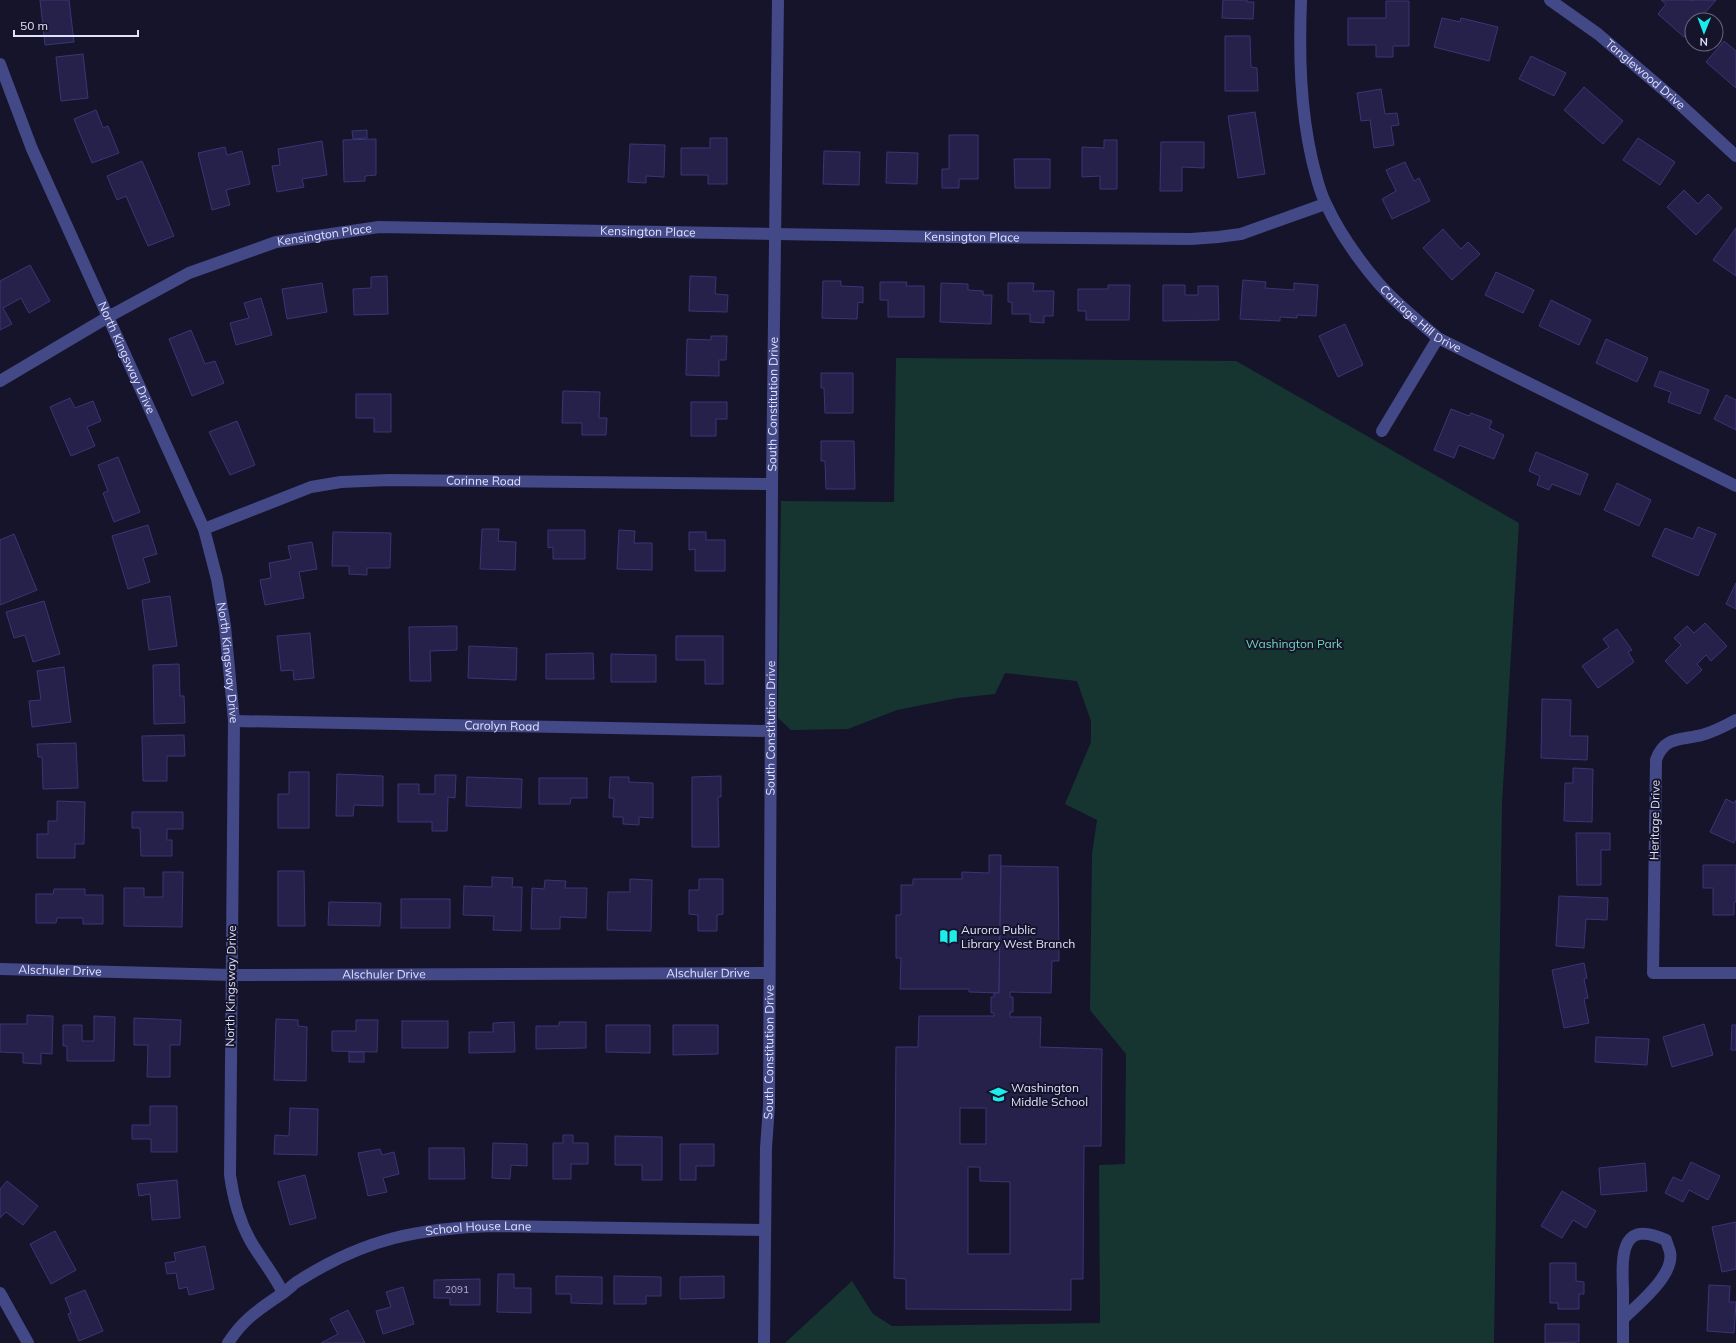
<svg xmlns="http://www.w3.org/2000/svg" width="1736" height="1343" font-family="Mulish,sans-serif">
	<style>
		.green { fill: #173530 }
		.building { fill: #25214b; stroke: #3b3575; fill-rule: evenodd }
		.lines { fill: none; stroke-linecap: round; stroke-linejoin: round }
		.minor { stroke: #434886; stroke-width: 12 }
		.labels { text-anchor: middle; stroke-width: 4; stroke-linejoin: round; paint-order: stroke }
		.number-label { font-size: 10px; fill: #b1b1d0 }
		.street-label { font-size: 12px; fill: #e0e1fd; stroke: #15142b }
		.park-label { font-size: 12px; fill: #70d9b3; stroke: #15142b }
		.poi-label { font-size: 12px; fill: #e0e1fd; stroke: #15142b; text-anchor: start }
	</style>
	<rect width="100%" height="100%" fill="#15142b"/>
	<!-- green -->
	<path class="green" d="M896 358 1236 361 1519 523 1502 803 1494 1343H785L852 1281 873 1314 892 1326 1100 1323 1099 1165 1125 1164 1126 1054 1090 1010 1092 854 1097 820 1065 804 1091 742V721L1077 681 1005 673 995 694 957 698 897 710 848 729 791 730 778 718 781 501 894 502Z"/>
	<!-- building -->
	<g class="building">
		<path d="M40 0H69L74 42 45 45Z"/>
		<path d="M1223 0H1247V2H1254L1253 19 1222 18Z"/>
		<path d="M1661 0H1690L1692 1 1693 0H1716L1699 20H1692V28L1684 37 1658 14 1666 4Z"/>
		<path d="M1386 1H1409V46H1393V57H1376V45H1348V18H1386Z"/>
		<path d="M1442 18 1460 22 1461 18 1498 27 1489 61 1434 47Z"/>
		<path d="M1225 36H1250L1251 67 1257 68 1258 91H1225Z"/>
		<path d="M1724 41 1736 51V88L1706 62Z"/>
		<path d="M83 54 88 98 61 101 56 57Z"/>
		<path d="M1531 56 1566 73 1554 96 1519 79Z"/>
		<path d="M1584 87 1623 121 1603 144 1564 110Z"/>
		<path d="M1381 89 1385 114 1397 113 1399 125 1391 126 1394 145 1374 148 1370 120 1361 121 1357 93Z"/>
		<path d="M96 110 103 128 108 126 119 153 92 163 74 119Z"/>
		<path d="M1255 112 1265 174 1238 178 1228 116Z"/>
		<path d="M367 130V138L353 139 352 131Z"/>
		<path d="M949 135H978V179H959V188H942V169H949Z"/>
		<path d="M710 138H727V184H708V175H681V148H710Z"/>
		<path d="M1638 138 1675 162 1660 185 1623 160Z"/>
		<path d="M376 139V175L365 176V181L344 182 343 140Z"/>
		<path d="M1104 140H1117V189H1100V176L1082 177V147L1104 148Z"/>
		<path d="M322 141 327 175 302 179 304 187 277 192 272 166 280 165 278 149Z"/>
		<path d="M1161 142H1204V168L1182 167V191H1160Z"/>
		<path d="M630 144 665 145 664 177 646 176V183L628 182Z"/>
		<path d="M225 147 227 155 242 151 250 184 226 190 230 205 212 210 198 153Z"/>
		<path d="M824 151 860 152 859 185 823 184Z"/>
		<path d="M887 152 918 153 917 184 886 183Z"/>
		<path d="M1014 159H1050V188H1015Z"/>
		<path d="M142 161 174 236 148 246 126 196 117 200 107 176Z"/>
		<path d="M1405 162 1414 181 1419 178 1430 201 1392 219 1382 199 1396 191 1386 170Z"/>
		<path d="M1684 190 1698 204 1708 194 1722 208 1696 235 1667 207Z"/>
		<path d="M1736 228V276L1713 260Z"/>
		<path d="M1443 229 1461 249 1468 242 1480 254 1452 280 1423 248Z"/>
		<path d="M30 265 50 301 29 313 21 298 3 308 12 324 0 330V281Z"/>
		<path d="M1496 272 1534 290 1523 313 1485 295Z"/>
		<path d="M387 276 388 314 354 315 353 289 371 288V277Z"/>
		<path d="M690 276 716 277 715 294 728 295 727 312 689 311Z"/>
		<path d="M1243 280 1266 282 1265 288 1294 290V283L1318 285 1316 316 1297 315V318L1280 317V321L1240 319Z"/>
		<path d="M823 281H841V286L863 287V303L858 302 857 319 822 318Z"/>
		<path d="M880 282H907L906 286H924V317H888V300H880Z"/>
		<path d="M322 283 327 312 287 319 282 289Z"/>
		<path d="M941 283 968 284V290L983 291V295H992L991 324 940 322Z"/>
		<path d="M1008 283H1034L1033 291H1054L1053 316H1044V323L1030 322V314H1012V302H1008Z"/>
		<path d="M1108 285H1130L1129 320H1086V311H1078V289H1108Z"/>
		<path d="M1163 285H1185V295H1198V286H1218L1219 320 1163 321Z"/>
		<path d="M261 298 272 335 236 345 230 323 249 318 244 303Z"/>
		<path d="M1551 300 1591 320 1579 345 1539 326Z"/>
		<path d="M1345 324 1363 365 1338 377 1319 336Z"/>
		<path d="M191 330 205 364 215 361 224 383 192 396 169 339Z"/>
		<path d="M711 336H727L726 360H719V376L686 375 687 339 711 340Z"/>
		<path d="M1606 339 1648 358 1637 382 1596 363Z"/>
		<path d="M1660 371 1709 390 1700 414 1668 402 1671 392 1654 386Z"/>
		<path d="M821 373H853V413H825L824 388H821Z"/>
		<path d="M563 391 600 392 599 418H607L606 435H582V423H562Z"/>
		<path d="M356 394H391V432H374V418H356Z"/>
		<path d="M1726 395 1736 400V430L1714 419Z"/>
		<path d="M70 398 75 408 93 401 101 421 87 427 95 446 71 456 50 407Z"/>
		<path d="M691 402H727V419H716V436H691Z"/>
		<path d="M1451 409 1469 416 1471 413 1492 421 1489 428 1504 435 1494 459 1459 445 1454 458 1434 450Z"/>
		<path d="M237 421 255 465 230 475 209 432Z"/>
		<path d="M821 441H854L855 489H826L825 461H821Z"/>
		<path d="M1536 452 1588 474 1580 495 1552 484 1549 490 1537 485 1540 476 1529 471Z"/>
		<path d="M118 457 140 512 114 522 103 493 108 491 98 465Z"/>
		<path d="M1617 483 1651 500 1639 526 1604 510Z"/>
		<path d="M148 525 157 554 143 558 150 582 128 589 112 536Z"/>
		<path d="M1698 527 1716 534 1698 576 1652 556 1665 528 1693 539Z"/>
		<path d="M482 529H499L498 541 516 542 515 570 480 569Z"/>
		<path d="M548 530H585V559H553V547L548 548Z"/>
		<path d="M619 530 635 531 634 543H652V570L617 569Z"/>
		<path d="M333 532 391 533 390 568H367V575L349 574V566H332Z"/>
		<path d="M689 532H706V540H725V571H695V549L689 550Z"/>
		<path d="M14 534 37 590 0 605V540Z"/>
		<path d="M312 542 317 569 299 572 304 598 265 605 260 580 271 578 269 563 291 559 288 546Z"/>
		<path d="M1736 583V609L1726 604Z"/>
		<path d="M170 596 177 646 149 650 142 600Z"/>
		<path d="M44 601 60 654 33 662 25 635 14 638 6 612Z"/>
		<path d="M1705 623 1727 646 1711 661 1706 655 1697 664 1702 670 1687 684 1665 661 1681 645 1674 638 1687 626 1694 633Z"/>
		<path d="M457 626V650L430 651 431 681H410L409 627Z"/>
		<path d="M1617 629 1632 650 1628 652 1634 662 1598 688 1582 666 1609 647 1603 639Z"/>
		<path d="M310 633 314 678 294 680 293 670 281 671 277 636Z"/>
		<path d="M676 636H723V684H705V660H676Z"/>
		<path d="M469 646 517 648 516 680 468 678Z"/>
		<path d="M593 653 594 679H546V654Z"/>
		<path d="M611 654 656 655V682H611Z"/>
		<path d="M179 664 180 696H184L185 723 154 724 153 665Z"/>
		<path d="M64 667 71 722 32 727 29 701 41 700 37 671Z"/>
		<path d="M1542 699 1571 700 1570 736H1588L1587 760 1541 758Z"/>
		<path d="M184 735 185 756H167V781H143L142 736Z"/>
		<path d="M76 743 78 788 43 789 42 757H38L37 744Z"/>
		<path d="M1573 768 1593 769 1592 822 1564 821 1565 783H1573Z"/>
		<path d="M289 772H309V828H278V794H289Z"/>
		<path d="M337 774 383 776V806L354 805 353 816H336Z"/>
		<path d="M435 775H456L455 798 448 797 447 831H432V822H398V784H419V794H435Z"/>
		<path d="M721 776V797H718L719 847H692V777Z"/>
		<path d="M467 777 522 779 521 808 466 806Z"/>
		<path d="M610 777H629V782L653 783V818L639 817V825L623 824V817H613L614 798H609Z"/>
		<path d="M539 778H587V798H571L570 804H539Z"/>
		<path d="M1726 799 1734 803 1736 800V838L1734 843 1710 832Z"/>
		<path d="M57 801 85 802 84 844H75V858H37V834H48V821H57Z"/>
		<path d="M132 812H183V829H167V840H172V856H141L140 828H132Z"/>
		<path d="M1576 833H1610V850H1601V885H1577Z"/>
		<path d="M989 855H1001L999 993 969 992V989H900L901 958H896V915H901V885H913V879H962V872L989 873Z"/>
		<path d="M1703 865H1736V902H1734V915H1713V888H1703Z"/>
		<path d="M1001 866 1058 867 1059 961H1052L1051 993 1010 992V997H1013V1012H1010V1017H1041L1040 1047 1102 1049 1101 1146H1084L1083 1279H1071V1310L906 1309V1279L894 1278 896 1047H918L919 1016H994V1013H991V997H994V993H999ZM960 1108H986V1144H960ZM968 1167H980V1181L1010 1182V1254H968Z"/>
		<path d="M278 871H304L305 926H278Z"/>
		<path d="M163 872H183L182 927 124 926V888H144V897H163Z"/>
		<path d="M492 877 513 878 512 887H522L521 931 493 930 494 916 463 915 464 886 492 887Z"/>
		<path d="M630 879 652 880 651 931 607 930 608 892H630Z"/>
		<path d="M699 879H723V914L717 915V931H698V915L689 914V890H699Z"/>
		<path d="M545 880 566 881 565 888H587L586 918 560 917V929H531L532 888 544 889Z"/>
		<path d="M54 889H85V895H103V924H83V918H57L56 923H36V894H53Z"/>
		<path d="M1559 896 1608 898 1607 920 1586 919 1584 948 1556 946Z"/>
		<rect x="401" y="899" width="49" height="29"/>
		<path d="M329 902 381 903 380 926 328 925Z"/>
		<path d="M1584 963 1587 978 1584 979 1588 998 1584 999 1589 1023 1564 1028 1552 970Z"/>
		<path d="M27 1015 53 1016 52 1054 41 1053V1064L23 1063V1053L0 1052V1024H27Z"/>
		<path d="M94 1016 115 1017 114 1061H67V1046H63V1025H82V1041H94Z"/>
		<path d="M134 1018 181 1020 180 1045H170V1077H147L148 1045H134Z"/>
		<path d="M276 1019 298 1020V1026L307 1027 306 1081 274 1080Z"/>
		<path d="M356 1020H378L377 1052 332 1051V1031H356Z"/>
		<rect x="402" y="1021" width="46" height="27"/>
		<path d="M514 1022 515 1052 469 1053V1032H493V1023Z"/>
		<path d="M559 1022H586V1048L536 1049V1026H559Z"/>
		<path d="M1704 1024 1713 1055 1672 1067 1663 1037Z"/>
		<path d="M606 1025H650V1053L606 1052Z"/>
		<path d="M673 1025H718V1054L673 1055Z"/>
		<path d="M1732 1025H1736V1050H1731Z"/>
		<path d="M1596 1037 1649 1039 1647 1065 1595 1062Z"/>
		<rect x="349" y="1052" width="15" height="10"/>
		<path d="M150 1106H177V1152H151V1139H132V1125H150Z"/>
		<path d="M290 1108 318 1109 317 1155 274 1154 275 1135 289 1136Z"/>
		<path d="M563 1135H573V1143H588V1164H571V1179H553V1143H563Z"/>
		<path d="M615 1136 662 1137V1180H642V1165H615Z"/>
		<path d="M493 1143 527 1144V1166L511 1165 510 1179 492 1178Z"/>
		<path d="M680 1144H714V1166H696V1180H680Z"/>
		<path d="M429 1148H464L465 1179H429Z"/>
		<path d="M380 1149 382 1155 394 1152 399 1174 383 1178 387 1192 368 1196 358 1153Z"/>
		<path d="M1691 1162 1720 1176 1708 1200 1689 1190 1683 1202 1665 1193 1673 1177 1682 1181Z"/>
		<path d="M1645 1163 1647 1191 1601 1195 1599 1168Z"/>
		<path d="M305 1175 316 1218 290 1225 278 1182Z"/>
		<path d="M177 1180 180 1218 152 1220 150 1194 139 1196 137 1184Z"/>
		<path d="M7 1181 38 1206 23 1225 6 1212 0 1218V1189Z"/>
		<path d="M1562 1191 1596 1211 1586 1228 1573 1220 1562 1238 1541 1226Z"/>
		<path d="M1736 1222V1269L1722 1272 1712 1227Z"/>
		<path d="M55 1231 76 1270 51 1284 30 1244Z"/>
		<path d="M205 1246 214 1289 189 1295 187 1287 179 1289 176 1273 167 1274 165 1263 176 1261 174 1253Z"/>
		<path d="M1550 1263H1576V1281L1584 1282V1294H1579V1309H1558V1303H1550Z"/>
		<path d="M498 1274H514V1288H531V1313L497 1312Z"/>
		<path d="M556 1276 602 1277V1304L571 1303V1294H556Z"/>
		<path d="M614 1276 661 1277V1296H646V1304H614Z"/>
		<path d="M724 1276V1298L680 1299V1277Z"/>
		<path d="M480 1279V1305H450V1298H434V1280Z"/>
		<path d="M1709 1285 1730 1286 1729 1302H1736L1734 1333 1707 1331Z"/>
		<path d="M403 1287 414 1324 383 1334 376 1311 391 1307 386 1292Z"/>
		<path d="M85 1290 103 1331 79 1341 68 1314 71 1313 65 1298Z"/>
		<path d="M348 1310 365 1343H321L338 1334 330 1319Z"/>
		<path d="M1545 1324H1579V1342L1545 1343Z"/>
	</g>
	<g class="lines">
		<!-- minor -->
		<g class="minor">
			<path id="s1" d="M1301 0C1299 54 1300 107 1312 160 1316 175 1319 191 1326 204 1341 237 1372 280 1399 304 1412 316 1425 327 1438 338L1736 486"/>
			<path id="s2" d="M1550 0 1598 34 1672 97 1736 156"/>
			<path id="s3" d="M0 64 32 149 204 529 217 579 225 626 234 721 230 1175C233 1197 239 1220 250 1240 260 1258 274 1274 283 1293"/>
			<path id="s4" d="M0 381 108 317 189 273 276 242 379 227 948 237 1191 239 1218 237 1241 234 1325 204"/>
			<path d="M1382 431 1438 338"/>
			<path id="s5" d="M204 529 311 487 341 482 389 480 772 484"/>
			<path d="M1736 720C1725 726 1713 732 1702 735 1682 740 1664 736 1656 760L1653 973H1736"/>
			<path id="s6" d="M234 721 770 731"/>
			<path id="s7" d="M0 969 232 975 768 973"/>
			<path d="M0 1293 28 1343"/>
			<path id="s8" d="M228 1343C244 1318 260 1309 283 1293 289 1289 294 1283 300 1280 366 1238 420 1228 496 1226L765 1230"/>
			<path id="s9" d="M764 1343 766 1148 769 1106 772 484 778 0"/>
			<path d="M1623 1343C1623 1326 1623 1308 1623 1291 1622 1258 1619 1218 1666 1240 1667 1244 1669 1248 1670 1252 1675 1275 1638 1304 1623 1319"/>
		</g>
	</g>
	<!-- icons -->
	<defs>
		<symbol id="library-bare" viewBox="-9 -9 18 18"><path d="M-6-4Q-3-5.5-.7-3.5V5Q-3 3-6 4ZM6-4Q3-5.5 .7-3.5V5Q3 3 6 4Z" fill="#1cedea" stroke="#15142b" stroke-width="2.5" paint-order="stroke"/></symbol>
		<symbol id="school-bare" viewBox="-9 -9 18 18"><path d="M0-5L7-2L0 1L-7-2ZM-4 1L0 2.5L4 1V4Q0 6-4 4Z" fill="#1cedea" stroke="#15142b" stroke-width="2.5" paint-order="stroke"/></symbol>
	</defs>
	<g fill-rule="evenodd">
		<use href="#library-bare" x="936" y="924" width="25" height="25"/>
		<use href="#school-bare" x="986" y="1082" width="25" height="25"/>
	</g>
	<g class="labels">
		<!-- number labels -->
		<g class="number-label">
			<text x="457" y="1293">2091</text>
		</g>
		<!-- street labels -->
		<g class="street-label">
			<text dy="4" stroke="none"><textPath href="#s2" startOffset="121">Tanglewood Drive</textPath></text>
			<text dy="4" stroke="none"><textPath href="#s4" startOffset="683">Kensington Place</textPath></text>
			<text dy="4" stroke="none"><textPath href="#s4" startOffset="359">Kensington Place</textPath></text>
			<text dy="4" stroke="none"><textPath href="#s4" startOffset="1007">Kensington Place</textPath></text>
			<text dy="4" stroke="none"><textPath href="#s1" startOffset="358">Carriage Hill Drive</textPath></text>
			<text dy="4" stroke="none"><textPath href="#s3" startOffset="320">North Kingsway Drive</textPath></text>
			<text dy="4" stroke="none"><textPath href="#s9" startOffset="939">South Constitution Drive</textPath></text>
			<text dy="4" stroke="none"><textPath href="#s5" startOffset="288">Corinne Road</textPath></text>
			<text dy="4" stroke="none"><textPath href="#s3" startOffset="644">North Kingsway Drive</textPath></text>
			<text dy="4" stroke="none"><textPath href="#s6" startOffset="268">Carolyn Road</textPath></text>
			<text dy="4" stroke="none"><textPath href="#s9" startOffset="615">South Constitution Drive</textPath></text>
			<text transform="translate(1655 820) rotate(-89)" y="4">Heritage Drive</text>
			<text dy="4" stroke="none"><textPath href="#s7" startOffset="60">Alschuler Drive</textPath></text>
			<text dy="4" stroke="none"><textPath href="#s7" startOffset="708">Alschuler Drive</textPath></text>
			<text dy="4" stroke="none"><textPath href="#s7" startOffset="384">Alschuler Drive</textPath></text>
			<text transform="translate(231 986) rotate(-89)" y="4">North Kingsway Drive</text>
			<text dy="4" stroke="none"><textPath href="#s9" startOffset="291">South Constitution Drive</textPath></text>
			<text dy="4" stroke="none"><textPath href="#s8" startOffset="285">School House Lane</textPath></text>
		</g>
		<!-- park labels -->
		<g class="park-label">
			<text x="1294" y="648">Washington Park</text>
		</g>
		<!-- poi labels -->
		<g class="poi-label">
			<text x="961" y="934">Aurora Public<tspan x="961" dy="14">Library West Branch</tspan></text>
			<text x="1011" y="1092">Washington<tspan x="1011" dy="14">Middle School</tspan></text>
		</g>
	</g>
	<!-- north arrow -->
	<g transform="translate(1704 32) rotate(181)"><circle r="19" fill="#15142b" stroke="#66667f"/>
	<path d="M0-3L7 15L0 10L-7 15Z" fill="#1cedea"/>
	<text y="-6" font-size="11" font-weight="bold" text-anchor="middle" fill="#e0e1fd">N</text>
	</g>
	<!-- scale -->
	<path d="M14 30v6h124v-6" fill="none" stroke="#e0e1fd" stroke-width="2"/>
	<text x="20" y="30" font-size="12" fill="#e0e1fd" stroke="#15142b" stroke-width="3" paint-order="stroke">50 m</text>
</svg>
